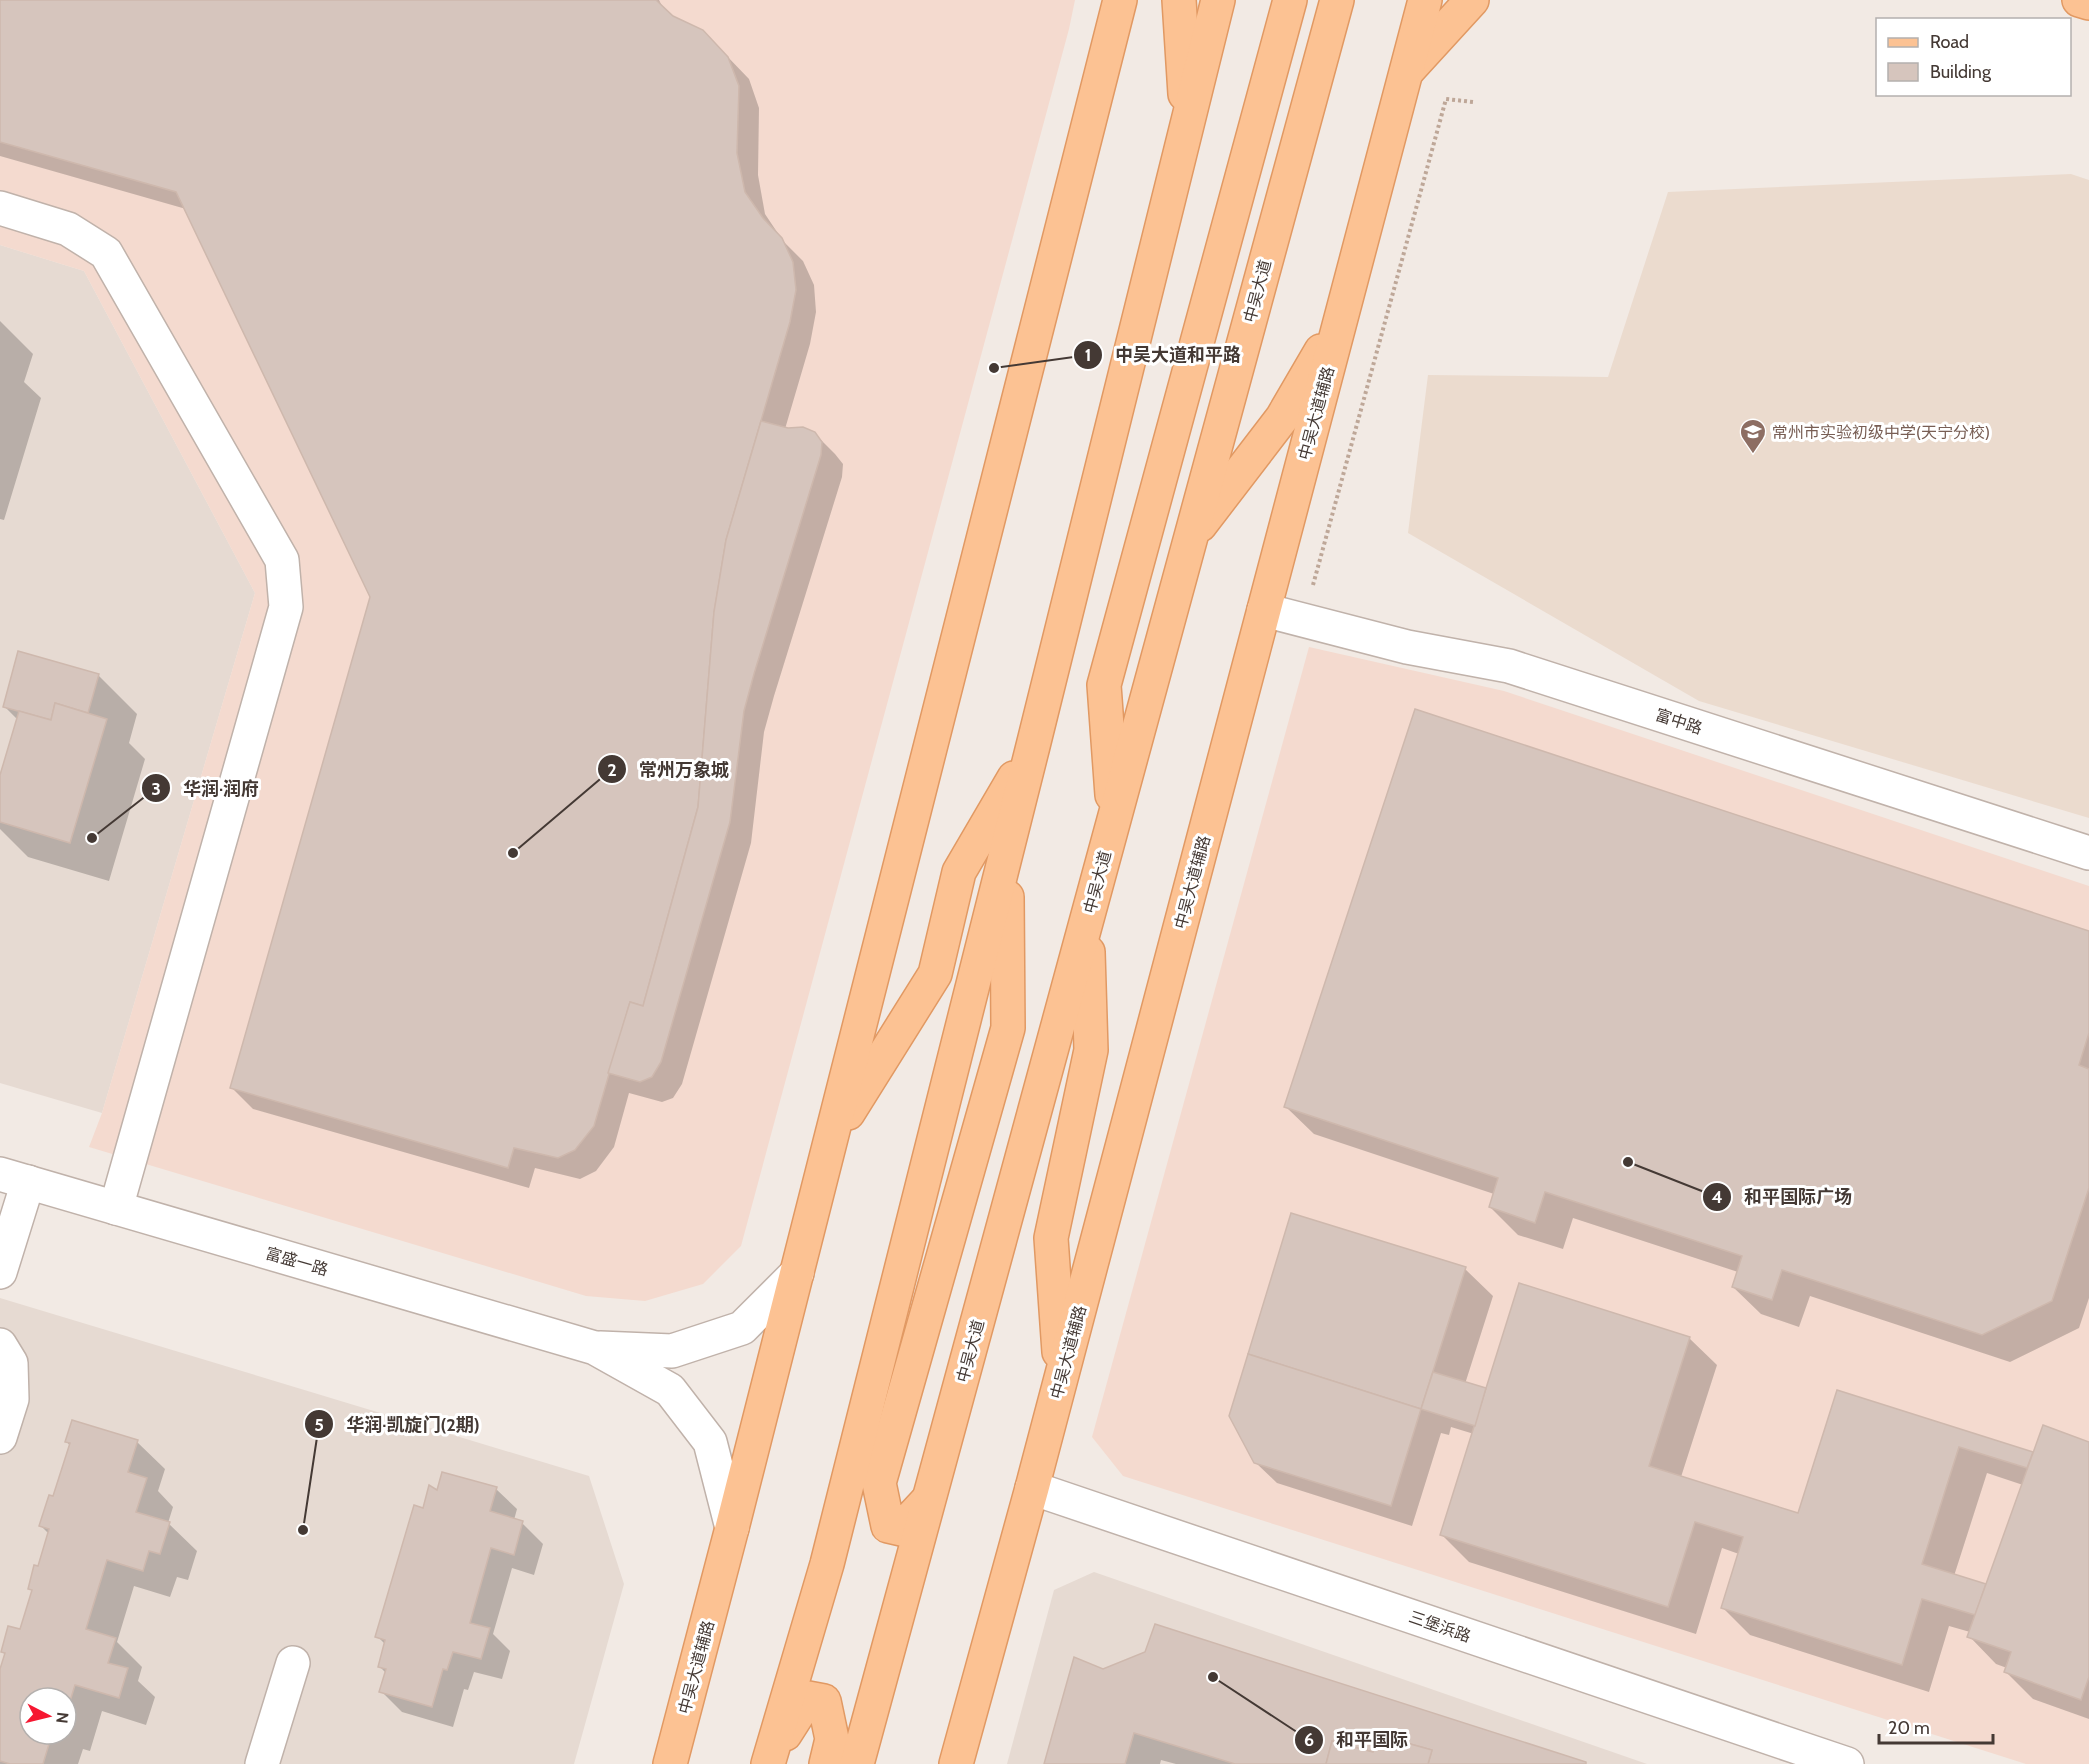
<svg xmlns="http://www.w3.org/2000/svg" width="2089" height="1764" font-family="Cabin,'Noto Sans SC',sans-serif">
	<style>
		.residential { fill: #e6dad2; fill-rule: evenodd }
		.commercial { fill: #f4dacf }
		.education { fill: #ebdbce }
		.shadow { fill: #0003; fill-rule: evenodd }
		.building { fill: #d6c5bd; stroke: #ceb8ad; stroke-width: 1.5 }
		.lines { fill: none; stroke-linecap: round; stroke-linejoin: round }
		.minor-casing { stroke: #c0b2aa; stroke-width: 36 }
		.major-casing { stroke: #e19963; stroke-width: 36 }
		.path { stroke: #bea798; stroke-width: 4; stroke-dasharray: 3 3; stroke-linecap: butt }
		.minor { stroke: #fff; stroke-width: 33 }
		.major { stroke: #fcc293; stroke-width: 33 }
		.labels { text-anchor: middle; stroke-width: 6; stroke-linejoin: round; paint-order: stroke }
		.street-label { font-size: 16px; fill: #443934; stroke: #fff }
		.education-label { font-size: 16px; fill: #785e54; stroke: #fff; text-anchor: start }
		.leader { fill: none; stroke: #443934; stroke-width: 2 }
		.callout-dot { fill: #443934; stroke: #fff; stroke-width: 2 }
		.mark-label { font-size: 18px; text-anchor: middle; font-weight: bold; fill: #fff }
		.callout-label { font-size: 18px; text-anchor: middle; font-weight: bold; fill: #443934; stroke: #fff; stroke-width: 6; stroke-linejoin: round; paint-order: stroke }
	</style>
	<rect width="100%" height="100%" fill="#f2eae4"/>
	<!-- residential -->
	<g class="residential">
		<path d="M0 245 84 271 255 593 102 1113 0 1083Z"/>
		<path d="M0 1298 589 1476 624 1584 574 1764H0ZM30 1698H66V1734H30Z"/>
		<path d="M1094 1572 1647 1764H1007L1054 1590Z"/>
	</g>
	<!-- commercial -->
	<g class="commercial">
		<path d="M0 0H1075L1069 29 741 1246 703 1284 645 1301 586 1296 89 1147 102 1113 255 593 84 271 0 245Z"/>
		<path d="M1309 647 1504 691 2089 886V1764H2026L1123 1476 1092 1437Z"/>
	</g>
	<!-- education -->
	<path class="education" d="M2071 174 2089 180V818L1699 701 1408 533 1428 375 1608 377 1668 192Z"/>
	<!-- shadow -->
	<g class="shadow">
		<path d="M0 0H659L664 10 724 53 749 79 759 108 758 175 765 214 783 241 803 261 814 285 816 312 810 344 785 429 814 433 835 454 843 464 842 477 774 696 764 732 751 843 682 1084 673 1098 662 1102 629 1093 614 1147 596 1171 580 1179 535 1168 529 1188 253 1109 232 1088 371 597 186 209 0 156Z"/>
		<path d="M0 321 33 354 24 382 41 398 4 520 0 519Z"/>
		<path d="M98 675 137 714 129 743 145 759 109 881 28 857 0 829V780L18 720 4 706Z"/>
		<path d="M2089 932V1298L2079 1328 2010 1362 1810 1296 1799 1327 1761 1314 1733 1287 1738 1272 1573 1218 1563 1249 1518 1235 1490 1207 1494 1194 1314 1134 1286 1107Z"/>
		<path d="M1465 1269 1493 1296 1465 1384 1487 1392 1689 1338 1717 1365 1681 1477 1799 1515 1838 1392 2034 1454 2089 1443V1719L2033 1699 2006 1672 2007 1668 1996 1664 1969 1636 1970 1632 1949 1626 1929 1692 1750 1635 1723 1608 1739 1554 1722 1548 1696 1634 1469 1562 1442 1535 1474 1434 1451 1427 1449 1435 1441 1433 1412 1526 1277 1483 1255 1462ZM1987 1473 2023 1485 1987 1586 1954 1576Z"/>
		<path d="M67 1442H137L165 1469 158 1491 173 1507 168 1523 197 1551 188 1580 177 1577 170 1597 134 1586 117 1642 142 1667 138 1681 155 1697 146 1725 102 1711 90 1751 83 1749 78 1764H0V1674L6 1655 2 1652 21 1631 33 1592 29 1588 39 1568 49 1534 41 1526 54 1498 70 1446ZM30 1698H66V1734H30Z"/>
		<path d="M496 1489 517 1509 514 1520 522 1523 543 1544 534 1575 512 1568 493 1634 510 1651 502 1679 474 1672 468 1690 464 1689 453 1727 402 1712 381 1691 386 1673 379 1666 386 1645 377 1636 424 1509 438 1493Z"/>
		<path d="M1103 1671 1585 1764H1176L1161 1760 1160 1764H1045Z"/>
	</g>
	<!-- building -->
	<g class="building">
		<path d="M0 0H656L673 16 703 30 728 57 739 86 737 153 745 192 763 218 782 238 793 262 796 290 790 322 726 540 714 612 698 807 643 1006 630 1002 594 1126 575 1150 558 1158 514 1148 508 1168 230 1088 370 597 176 192 0 142Z"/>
		<path d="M761 421 788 428 803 427 815 432 822 442 821 455 754 674 744 711 730 822 661 1062 652 1077 640 1082 608 1073 630 1002 643 1006 698 807 714 612 726 540Z"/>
		<path d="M18 651 99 674 88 713 55 703 51 720 3 707Z"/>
		<path d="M55 703 107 719 70 843 0 822V775L19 711 51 720Z"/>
		<path d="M1415 709 2089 931V1033L2079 1065 2089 1069V1188L2052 1301 1982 1335 1782 1270 1772 1300 1732 1287 1742 1256 1545 1192 1535 1223 1489 1207 1498 1178 1284 1107Z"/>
		<path d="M1291 1213 1466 1267 1421 1409 1248 1354Z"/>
		<path d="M1519 1283 1690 1337 1649 1466 1798 1513 1837 1390 2033 1452 2027 1468 1959 1447 1922 1564 1986 1584 1975 1615 1922 1599 1902 1665 1721 1608 1743 1537 1695 1522 1668 1607 1440 1535Z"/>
		<path d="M1248 1354 1421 1409 1391 1506 1254 1463 1229 1416Z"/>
		<path d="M1433 1372 1486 1388 1475 1426 1421 1409Z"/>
		<path d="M72 1420 138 1440 128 1472 147 1478 136 1512 170 1522 160 1554 149 1551 143 1571 107 1560 86 1629 116 1638 108 1663 128 1668 119 1698 75 1685 66 1714V1698H30V1734H52L43 1764H10L0 1761V1669L5 1653 1 1652 8 1626 20 1629 32 1590 28 1589 34 1565 38 1566 49 1529 39 1526 49 1495 53 1496 70 1443 65 1442Z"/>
		<path d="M2043 1425 2089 1442V1677L2081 1700 2004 1672 2011 1652 1967 1637Z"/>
		<path d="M442 1472 497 1487 490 1511 523 1521 514 1555 491 1548 470 1623 490 1628 481 1659 453 1652 447 1670 443 1669 432 1707 379 1692 386 1669 378 1667 385 1640 375 1637 414 1505 423 1508 429 1485 437 1490Z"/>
		<path d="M1155 1624 1586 1762V1764H1428L1432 1750 1378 1735 1373 1752 1332 1741 1326 1764H1235L1134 1733 1125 1764H1044L1074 1657 1103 1669 1145 1652Z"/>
		<path d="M1378 1735 1432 1750 1428 1764H1326L1332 1741 1373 1752Z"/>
	</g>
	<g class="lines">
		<defs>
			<g id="minor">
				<path d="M0 208 68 229 106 253 282 560 286 607 116 1208"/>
				<path d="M1264 610 1407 647 1509 666 2089 853"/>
				<path d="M0 1174 595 1348 670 1390 710 1442 732 1528"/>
				<path d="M0 1272 28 1182"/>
				<path d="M0 1345 11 1363 12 1399 0 1437"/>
				<path d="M600 1348 672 1351 742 1328 797 1273"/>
				<path d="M1032 1488 1847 1764"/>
				<path d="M262 1764 293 1663"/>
			</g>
			<g id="major">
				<path d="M1179 0 1185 94"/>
				<path d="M2079 0 2089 3"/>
				<path d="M1408 70 1472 0"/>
				<path d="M1200 525 1282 418 1321 351"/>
				<path d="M1112 795 1104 685 1290 0"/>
				<path d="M848 1113 935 974 959 872 1014 778"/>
				<path d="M1059 1352 1051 1238 1091 1050 1088 952"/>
				<path d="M928 1500 901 1529 888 1526 879 1483 1008 1028 1007 897"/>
				<path d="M785 1734 808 1698 824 1701 832 1739 826 1764"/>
				<path d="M670 1764 732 1528 1120 0"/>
				<path d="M768 1764 827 1564 1033 746 1218 0"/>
				<path d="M857 1764 1337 0"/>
				<path d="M956 1764 1032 1488 1425 0"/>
			</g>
		</defs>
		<!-- minor casing -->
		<use href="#minor" class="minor-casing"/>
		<!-- major casing -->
		<use href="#major" class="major-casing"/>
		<!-- path -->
		<path class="path" d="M1313 585 1446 99 1473 102"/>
		<!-- minor -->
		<use href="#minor" class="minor"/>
		<!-- major -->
		<use href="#major" class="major"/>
	</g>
	<!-- icons -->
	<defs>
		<symbol id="school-pin" viewBox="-11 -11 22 30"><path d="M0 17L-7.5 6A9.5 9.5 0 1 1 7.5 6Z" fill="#8d6e63" stroke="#fff"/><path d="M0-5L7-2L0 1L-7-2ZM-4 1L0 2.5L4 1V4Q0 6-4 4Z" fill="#fff"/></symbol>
	</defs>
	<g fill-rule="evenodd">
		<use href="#school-pin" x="1738" y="417" width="30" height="40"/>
	</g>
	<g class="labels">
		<!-- street labels -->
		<g class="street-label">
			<text transform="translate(1257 291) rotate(-75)" y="6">中吴大道</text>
			<text transform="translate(1316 413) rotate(-75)" y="6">中吴大道辅路</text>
			<text transform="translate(1679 721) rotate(18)" y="6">富中路</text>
			<text transform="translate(1097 882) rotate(-75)" y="6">中吴大道</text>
			<text transform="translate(1192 882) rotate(-75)" y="6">中吴大道辅路</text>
			<text transform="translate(297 1261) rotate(16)" y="6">富盛一路</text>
			<text transform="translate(970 1351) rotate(-75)" y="6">中吴大道</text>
			<text transform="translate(1068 1352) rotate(-75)" y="6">中吴大道辅路</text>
			<text transform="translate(1440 1626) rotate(19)" y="6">三堡浜路</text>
			<text transform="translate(696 1667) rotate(-75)" y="6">中吴大道辅路</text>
		</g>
		<!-- education labels -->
		<g class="education-label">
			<text x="1772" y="438">常州市实验初级中学(天宁分校)</text>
		</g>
	</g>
	<!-- callouts -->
	<path class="leader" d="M994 368L1088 355M513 853L612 769M92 838L156 788M1628 1162L1717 1197M303 1530L319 1424M1213 1677L1309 1740"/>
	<g class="callout-dot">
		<circle cx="994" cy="368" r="6"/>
		<circle cx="513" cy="853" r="6"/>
		<circle cx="92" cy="838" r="6"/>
		<circle cx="1628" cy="1162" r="6"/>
		<circle cx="303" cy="1530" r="6"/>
		<circle cx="1213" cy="1677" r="6"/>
		<circle cx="1088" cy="355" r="15"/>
		<circle cx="612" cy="769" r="15"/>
		<circle cx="156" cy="788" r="15"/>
		<circle cx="1717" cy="1197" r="15"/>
		<circle cx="319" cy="1424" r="15"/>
		<circle cx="1309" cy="1740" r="15"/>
	</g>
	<g class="mark-label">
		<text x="1088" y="361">1</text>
		<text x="612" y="776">2</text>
		<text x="156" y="795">3</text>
		<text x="1717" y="1203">4</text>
		<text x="319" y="1431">5</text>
		<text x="1309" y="1746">6</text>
	</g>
	<g class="callout-label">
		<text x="1178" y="361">中吴大道和平路</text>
		<text x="684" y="776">常州万象城</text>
		<text x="221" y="795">华润·润府</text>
		<text x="1798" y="1203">和平国际广场</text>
		<text x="413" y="1431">华润·凯旋门(2期)</text>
		<text x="1372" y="1746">和平国际</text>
	</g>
	<!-- legend -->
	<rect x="1876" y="18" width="195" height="78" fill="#ffffff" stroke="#b4b0ae" stroke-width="1.5"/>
	<rect x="1888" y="38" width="30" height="9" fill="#fcc293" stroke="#b4b0ae" stroke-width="1.5"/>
	<text x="1930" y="48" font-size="18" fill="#443934">Road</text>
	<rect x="1888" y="63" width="30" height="18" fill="#d6c5bd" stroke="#b4b0ae" stroke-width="1.5"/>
	<text x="1930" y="78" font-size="18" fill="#443934">Building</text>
	<!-- north arrow -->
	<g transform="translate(48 1716) rotate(97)"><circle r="28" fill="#ffffff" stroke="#b4b0ae" stroke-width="1.5"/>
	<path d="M0-4.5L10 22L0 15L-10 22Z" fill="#f61731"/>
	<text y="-9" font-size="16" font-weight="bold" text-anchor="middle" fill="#443934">N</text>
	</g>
	<!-- scale -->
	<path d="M1879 1734v9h114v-9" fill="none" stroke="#443934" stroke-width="3"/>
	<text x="1888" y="1734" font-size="18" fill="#443934" stroke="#ffffff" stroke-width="4.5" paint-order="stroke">20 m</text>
</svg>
